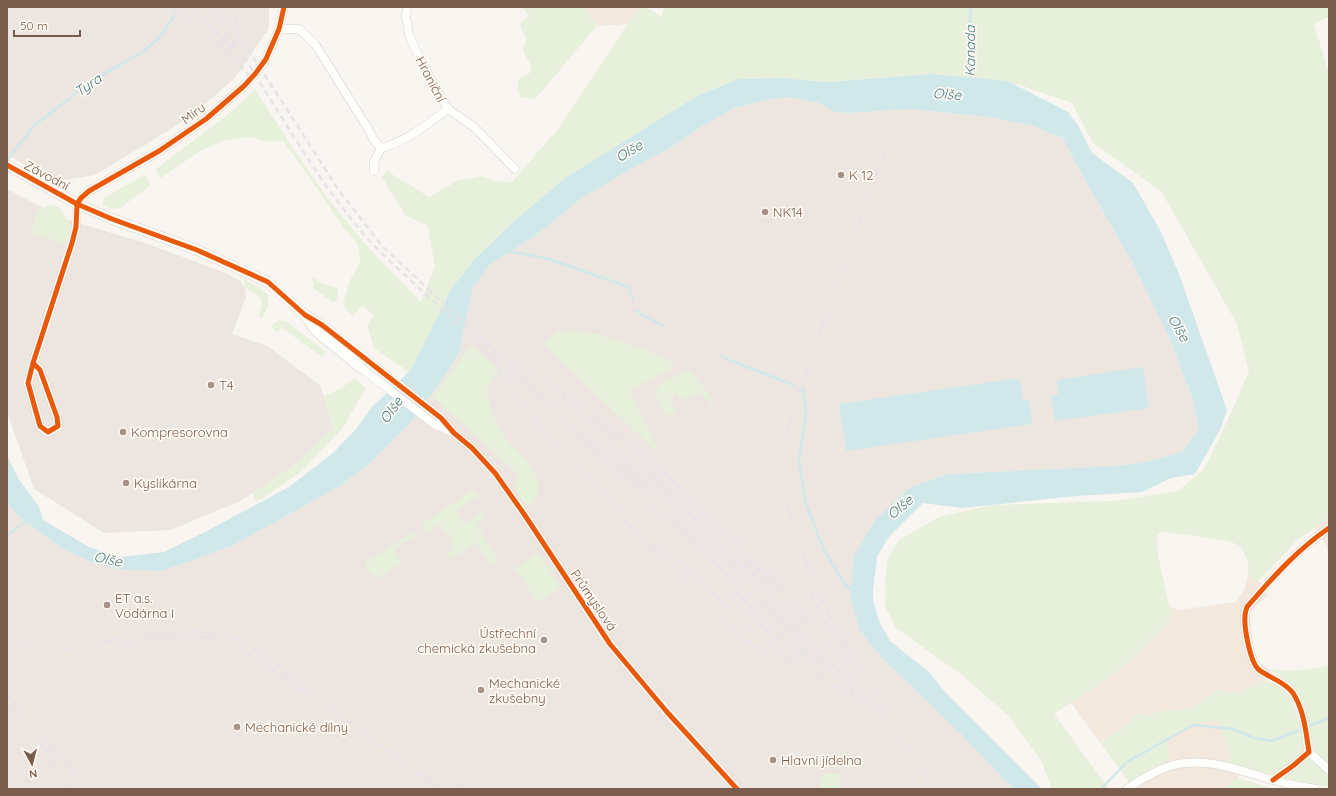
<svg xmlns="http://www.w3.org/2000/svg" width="1336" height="796" font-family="Quicksand,sans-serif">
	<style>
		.residential { fill: #f2e8de }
		.industrial { fill: #ede5e0 }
		.green { fill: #e7f0db }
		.water { fill: #d0e8ea }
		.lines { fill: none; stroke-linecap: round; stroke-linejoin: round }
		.stream { stroke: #d0e8ea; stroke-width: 2.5 }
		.minor-casing { stroke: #d7d1cb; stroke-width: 9 }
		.tertiary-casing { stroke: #d7d1cb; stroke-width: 11 }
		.minor { stroke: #fefefd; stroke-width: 8 }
		.tertiary { stroke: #fefefd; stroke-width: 10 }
		.rail { stroke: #e6e3e7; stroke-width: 2.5; stroke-dasharray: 6 4; stroke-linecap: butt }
		.minor-bridge-casing { stroke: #d7d1cb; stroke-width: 9; stroke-linecap: butt }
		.minor-bridge { stroke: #fefefd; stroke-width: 8 }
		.cycleway-casing { stroke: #fffaf3; stroke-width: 8 }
		.cycleway { stroke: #e8590c; stroke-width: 5 }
		.poi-dot { fill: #a69286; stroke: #fffaf3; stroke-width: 1.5 }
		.labels { text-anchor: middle; stroke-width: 3.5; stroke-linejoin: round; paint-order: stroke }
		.street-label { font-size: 13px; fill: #7a5c4d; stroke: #fffaf3 }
		.poi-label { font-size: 13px; fill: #7a5c4d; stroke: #fffaf3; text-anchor: start }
		.water-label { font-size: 14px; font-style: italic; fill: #437c86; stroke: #fffaf3 }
	</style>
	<rect width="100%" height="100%" fill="#f9f5f0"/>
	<!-- residential -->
	<g class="residential">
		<path d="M584 7H639L629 24 597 26Z"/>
		<path d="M1329 518V555L1324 541 1315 528Z"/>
		<path d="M1248 576 1259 581 1268 595 1257 604 1251 612 1250 617 1253 647 1258 661 1269 669 1265 680 1240 692 1213 693 1198 705 1185 710 1155 712 1145 717 1142 713 1137 715 1127 725 1100 742 1071 703 1125 666 1169 622 1172 608 1179 610 1236 602 1244 591Z"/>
		<path d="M1208 720 1220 721 1228 753 1229 762 1242 767 1238 778 1222 789H1133L1129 782 1152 768 1169 760 1167 737 1190 725Z"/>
	</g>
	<!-- industrial -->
	<g class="industrial">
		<path d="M7 7H269V28L235 78 190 117 95 175 65 180 35 171 7 154Z"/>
		<path d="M790 97 819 103 835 112 849 113 908 109 989 117 1030 125 1063 138 1076 164 1133 264 1170 339 1193 400 1199 430 1182 452 1146 462 1117 466 947 474 909 488 876 519 860 631 881 657 961 734 1013 789H7V502L15 513 61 548 162 571 232 546 340 486 370 463 409 424 438 386 459 353 473 287 491 264 536 235 582 198 643 162 672 147 699 128 734 108 767 100Z"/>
		<path d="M7 189 65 219 148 244 226 273 240 281 245 288 246 297 232 334 267 346 321 386 332 428 292 467 240 501 171 530 104 533 34 489 7 412Z"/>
	</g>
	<!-- green -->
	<g class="green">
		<path d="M522 7H584L597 26 535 99 521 97C516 90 517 85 520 78L529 74 531 65 523 51 527 37 522 31 520 24 529 16Z"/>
		<path d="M639 7H646L662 17 664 7H1329V17L1321 20 1314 25 1329 73V518L1297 540 1259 581 1248 576C1250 566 1246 551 1238 545 1232 540 1173 533 1161 532 1159 534 1158 534 1157 537 1154 547 1167 592 1169 605L1172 608 1169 622 1125 666 1054 714 1109 789H1052L1041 760 1009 716 962 675 896 628 885 606V583L888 558 899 540 939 517 992 505 1114 501 1178 491 1204 469 1231 413 1249 371 1237 324 1161 191 1093 143 1072 103 1008 81 932 74 827 82 781 78 738 79 697 96 565 178 513 222 473 261 452 288 414 364 409 372 374 348 367 325 374 315 362 305 353 316 343 306 346 292 351 278 360 263 359 246 341 224 299 162 283 141 270 142 250 137 223 141 200 151 161 178 156 169 231 112 255 89C284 134 312 180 346 221 369 250 396 276 421 302L435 266 428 226 405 215 382 177 387 171 429 197 457 181 483 176 495 181 512 182 559 128Z"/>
		<path d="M145 175 151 185 120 208 110 209 103 205V198Z"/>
		<path d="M56 205 63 212 72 228 67 244 30 233C37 215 35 206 56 205Z"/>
		<path d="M313 277 322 284 338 288 337 301 332 302 313 288Z"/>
		<path d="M244 279 261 289 268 295V307L262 318 259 316 262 305 261 298 245 288Z"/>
		<path d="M279 320 286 321 326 352 322 357 281 327 278 332 271 327 273 324Z"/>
		<path d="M576 331 602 335 634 346 673 361V368L630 390 658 448 655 450 543 344 557 332Z"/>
		<path d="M472 346 499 369C495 375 490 381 488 388 485 405 500 431 511 444 518 451 526 458 532 467 538 476 541 493 534 502 532 504 529 506 526 507L513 485 520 476 432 396Z"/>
		<path d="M686 370 692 374 715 401 711 406 709 399 705 400 702 392 680 400 677 393 670 396 676 412 665 416 654 391 662 382Z"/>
		<path d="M354 378 366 388 342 429 299 473 257 502 252 493 292 467 332 428 324 396 342 388Z"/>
		<path d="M473 490 478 496 455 511 464 524 484 511 487 516 476 523 498 560 491 565 476 543 451 559 447 553 454 548 451 542 452 541 440 524 427 533 421 524Z"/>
		<path d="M412 533 415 536 394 549 402 563 380 578C372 576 366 571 365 563Z"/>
		<path d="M539 552 561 588 537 602 515 568Z"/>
		<path d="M1329 665V787C1295 781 1262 774 1229 762L1228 753 1220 721C1199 720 1184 728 1167 737L1169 760 1152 768 1129 782 1100 742 1127 725 1137 715 1142 713 1146 717 1155 712 1185 710 1198 705 1205 698 1220 689 1231 693 1240 692 1265 680C1293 688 1293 707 1302 730L1309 725 1300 695 1288 682 1269 669C1290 672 1309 670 1329 665Z"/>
		<path d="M824 774H839L840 789H819V779Z"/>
		<path d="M1238 778 1274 789H1222Z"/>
	</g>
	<!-- water -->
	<g class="water">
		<path d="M932 74 1008 81 1068 112 1079 127 1092 153 1133 183 1160 230 1179 274 1227 410 1220 430 1195 474 1171 478 1142 492 1077 496 962 508 923 503 888 538 877 557 873 591V600L879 621 890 641 929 672 944 691 1042 789H1013L961 734 881 657 860 631 850 596 854 556 876 519 909 488 947 474 1117 466 1146 462 1182 452 1199 430 1193 400 1170 339 1133 264 1076 164 1063 138 1030 125 989 117 908 109 849 113 835 112 819 103 790 97 767 100 734 108 699 128 672 147 643 162 582 198 536 235 491 264 473 287 459 353 438 386 409 424 370 463 340 486 232 546 162 571 117 569 94 563 61 548 15 513 7 502V455L18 478 39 507 43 520 89 547 120 557 164 552 205 532 289 487 333 453 356 429 373 406 409 372 414 364 452 288 473 261 513 222 565 178 697 96 738 79 781 78 827 82Z"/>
		<path d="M1143 367 1149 408 1055 421 1051 395 1059 394 1057 380Z"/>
		<path d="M1019 378 1023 400H1029L1032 424 846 451 839 404Z"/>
	</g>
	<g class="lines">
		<!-- stream -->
		<g class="stream">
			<path d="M970 80 968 36 971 7"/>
			<path d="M7 160 34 126 93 80 143 52 160 37 174 16"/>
			<path d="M508 251 549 259 629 287 633 300"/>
			<path d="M636 310 641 314 664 326"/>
			<path d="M722 356 732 361 794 385"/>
			<path d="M803 388 806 412 799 461 806 503 824 550 846 586 853 591"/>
			<path d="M7 535 24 523 27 520"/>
			<path d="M1101 789 1127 762 1193 725 1233 729 1254 738 1272 741 1329 718"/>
		</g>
		<defs>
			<g id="minor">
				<path d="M407 7 406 16 409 35 420 59 448 109 474 127 515 169"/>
				<path d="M279 29H299L315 44 367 127 374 140 381 148C405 142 428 124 448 109"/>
				<path d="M266 59 279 29 284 7"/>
				<path d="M374 171V162L381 148"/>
				<path d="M366 359 441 418 454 433 472 448 495 473 524 514 605 637 637 677 737 789"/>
				<path d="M33 363 40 370 57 417 58 426 48 432 40 426 28 383 33 363 72 243 76 227 77 204 81 198 89 191 159 151 206 119 244 86"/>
				<path d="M361 368 434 424 452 432"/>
				<path d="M1309 752 1329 770"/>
				<path d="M1273 780 1294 765 1309 752C1306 732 1304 710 1293 693 1284 681 1269 678 1258 669 1250 661 1244 628 1245 616 1245 613 1246 610 1247 607 1271 579 1298 549 1329 528"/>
				<path d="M1127 789C1144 777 1165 764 1186 763 1215 760 1245 772 1273 780 1287 784 1301 787 1316 789"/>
			</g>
			<g id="tertiary">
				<path d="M7 165 77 204 112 219 197 250 268 282 305 315 322 325 366 359"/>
				<path d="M306 317 317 332 361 368"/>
			</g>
		</defs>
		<!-- minor casing -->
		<use href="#minor" class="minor-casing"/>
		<!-- tertiary casing -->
		<use href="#tertiary" class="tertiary-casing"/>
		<!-- minor -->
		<use href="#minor" class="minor"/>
		<!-- tertiary -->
		<use href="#tertiary" class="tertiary"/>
		<!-- rail -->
		<g class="rail">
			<path d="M171 7 206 31 252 78"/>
			<path d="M183 7 209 24 236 51"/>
			<path d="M210 7C268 87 311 179 379 251L855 693"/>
			<path d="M221 7 338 189 382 246 854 684 892 727 915 757 932 789"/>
			<path d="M231 7 238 26"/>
			<path d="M888 142 794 405C789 427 783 448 784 471 788 556 849 650 893 721"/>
			<path d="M510 359 593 409 611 423 779 580 855 679"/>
			<path d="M498 368 537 423 561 452 749 626 777 649 822 676"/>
			<path d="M562 395 808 624"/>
			<path d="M595 417 784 593"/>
			<path d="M605 444 804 629"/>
			<path d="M621 518 690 582"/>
			<path d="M679 580 737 633 761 650 797 666"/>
			<path d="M806 586 827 625 854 665"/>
			<path d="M734 591 767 623 806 655"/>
			<path d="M729 597 780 642 819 666"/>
			<path d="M7 637C30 649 59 651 84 647 101 644 117 638 134 636 163 632 193 629 222 634 256 640 307 690 336 712 370 738 406 763 441 789"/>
			<path d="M121 644C147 641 183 634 207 638 240 642 278 675 305 694"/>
			<path d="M817 674 870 707"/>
			<path d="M7 694 87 789"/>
			<path d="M7 704 58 764"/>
			<path d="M47 760 72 789"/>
			<path d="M19 771 35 789"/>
			<path d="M428 775 448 783 470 789"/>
			<path d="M7 779 20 789"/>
			<path d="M399 780 412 789"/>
			<path d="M465 788 483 789"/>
		</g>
		<defs>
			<path id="minor-bridge" d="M244 86 255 74 266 59"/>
		</defs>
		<!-- minor-bridge casing -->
		<use href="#minor-bridge" class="minor-bridge-casing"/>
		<!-- minor-bridge -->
		<use href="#minor-bridge" class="minor-bridge"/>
		<defs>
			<g id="cycleway">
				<path d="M7 165 77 204 112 219 197 250 268 282 305 315 322 325 441 418 454 433 472 448 495 473 524 514 610 644 667 712 737 789"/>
				<path d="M33 363 40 370 57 417 58 426 48 432 40 426 28 383 33 363 72 243 76 227 77 204 81 198 89 191 159 151 206 119 244 86 255 74 266 59 279 29 284 7"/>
				<path d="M1273 780 1294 765 1309 752C1306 732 1304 710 1293 693 1284 681 1269 678 1258 669 1250 661 1244 628 1245 616 1245 613 1246 610 1247 607 1271 579 1298 549 1329 528"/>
			</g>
		</defs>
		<!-- cycleway casing -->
		<use href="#cycleway" class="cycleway-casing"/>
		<!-- cycleway -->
		<use href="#cycleway" class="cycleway"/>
	</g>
	<!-- markers -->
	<g class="poi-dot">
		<circle cx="841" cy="175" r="4"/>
		<circle cx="765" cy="212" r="4"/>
		<circle cx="211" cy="385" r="4"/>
		<circle cx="123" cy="432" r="4"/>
		<circle cx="126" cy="483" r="4"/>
		<circle cx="107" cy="605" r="4"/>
		<circle cx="544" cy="640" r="4"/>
		<circle cx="481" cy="690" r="4"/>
		<circle cx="237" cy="727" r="4"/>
		<circle cx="773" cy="760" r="4"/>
	</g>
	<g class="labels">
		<!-- street labels -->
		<g class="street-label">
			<text transform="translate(431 79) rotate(62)" y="5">Hraniční</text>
			<text transform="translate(193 113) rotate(-36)" y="5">Míru</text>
			<text transform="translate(47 175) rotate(28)" y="5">Závodní</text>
			<text transform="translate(594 600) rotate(56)" y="5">Průmyslová</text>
		</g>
		<!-- poi labels -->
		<g class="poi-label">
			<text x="849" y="180">K 12</text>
			<text x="773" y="217">NK14</text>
			<text x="219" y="390">T4</text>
			<text x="131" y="437">Kompresorovna</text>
			<text x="134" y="488">Kyslíkárna</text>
			<text x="115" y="603">ET a.s.<tspan x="115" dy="15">Vodárna I</tspan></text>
			<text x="536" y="638" text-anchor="end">Ústřechní<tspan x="536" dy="15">chemická zkušebna</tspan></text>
			<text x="489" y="688">Mechanické<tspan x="489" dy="15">zkušebny</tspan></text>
			<text x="245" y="732">Mechanické dílny</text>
			<text x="781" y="765">Hlavní jídelna</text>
		</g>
		<!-- water labels -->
		<g class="water-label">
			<text transform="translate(970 51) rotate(-90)" y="5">Kanada</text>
			<text transform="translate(88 85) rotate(-35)" y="5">Tyra</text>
			<text transform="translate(947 94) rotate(4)" y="5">Olše</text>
			<text transform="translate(629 151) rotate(-31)" y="5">Olše</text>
			<text transform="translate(1179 328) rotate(60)" y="5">Olše</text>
			<text transform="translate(391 410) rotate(-54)" y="5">Olše</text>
			<text transform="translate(900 507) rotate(-40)" y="5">Olše</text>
			<text transform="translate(108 559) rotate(12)" y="5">Olše</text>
		</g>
	</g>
	<!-- border -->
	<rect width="1336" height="796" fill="none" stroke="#7a5c4d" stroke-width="16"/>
	<!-- north arrow -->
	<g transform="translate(32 764) rotate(173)" stroke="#fffaf3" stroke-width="3" paint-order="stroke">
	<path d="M0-3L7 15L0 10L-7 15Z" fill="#7a5c4d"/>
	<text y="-6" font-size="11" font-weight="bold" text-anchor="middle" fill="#7a5c4d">N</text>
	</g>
	<!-- scale -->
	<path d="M14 30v6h66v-6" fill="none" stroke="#7a5c4d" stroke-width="2"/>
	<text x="20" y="30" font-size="12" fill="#7a5c4d" stroke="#fffaf3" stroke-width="3" paint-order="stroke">50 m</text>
</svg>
